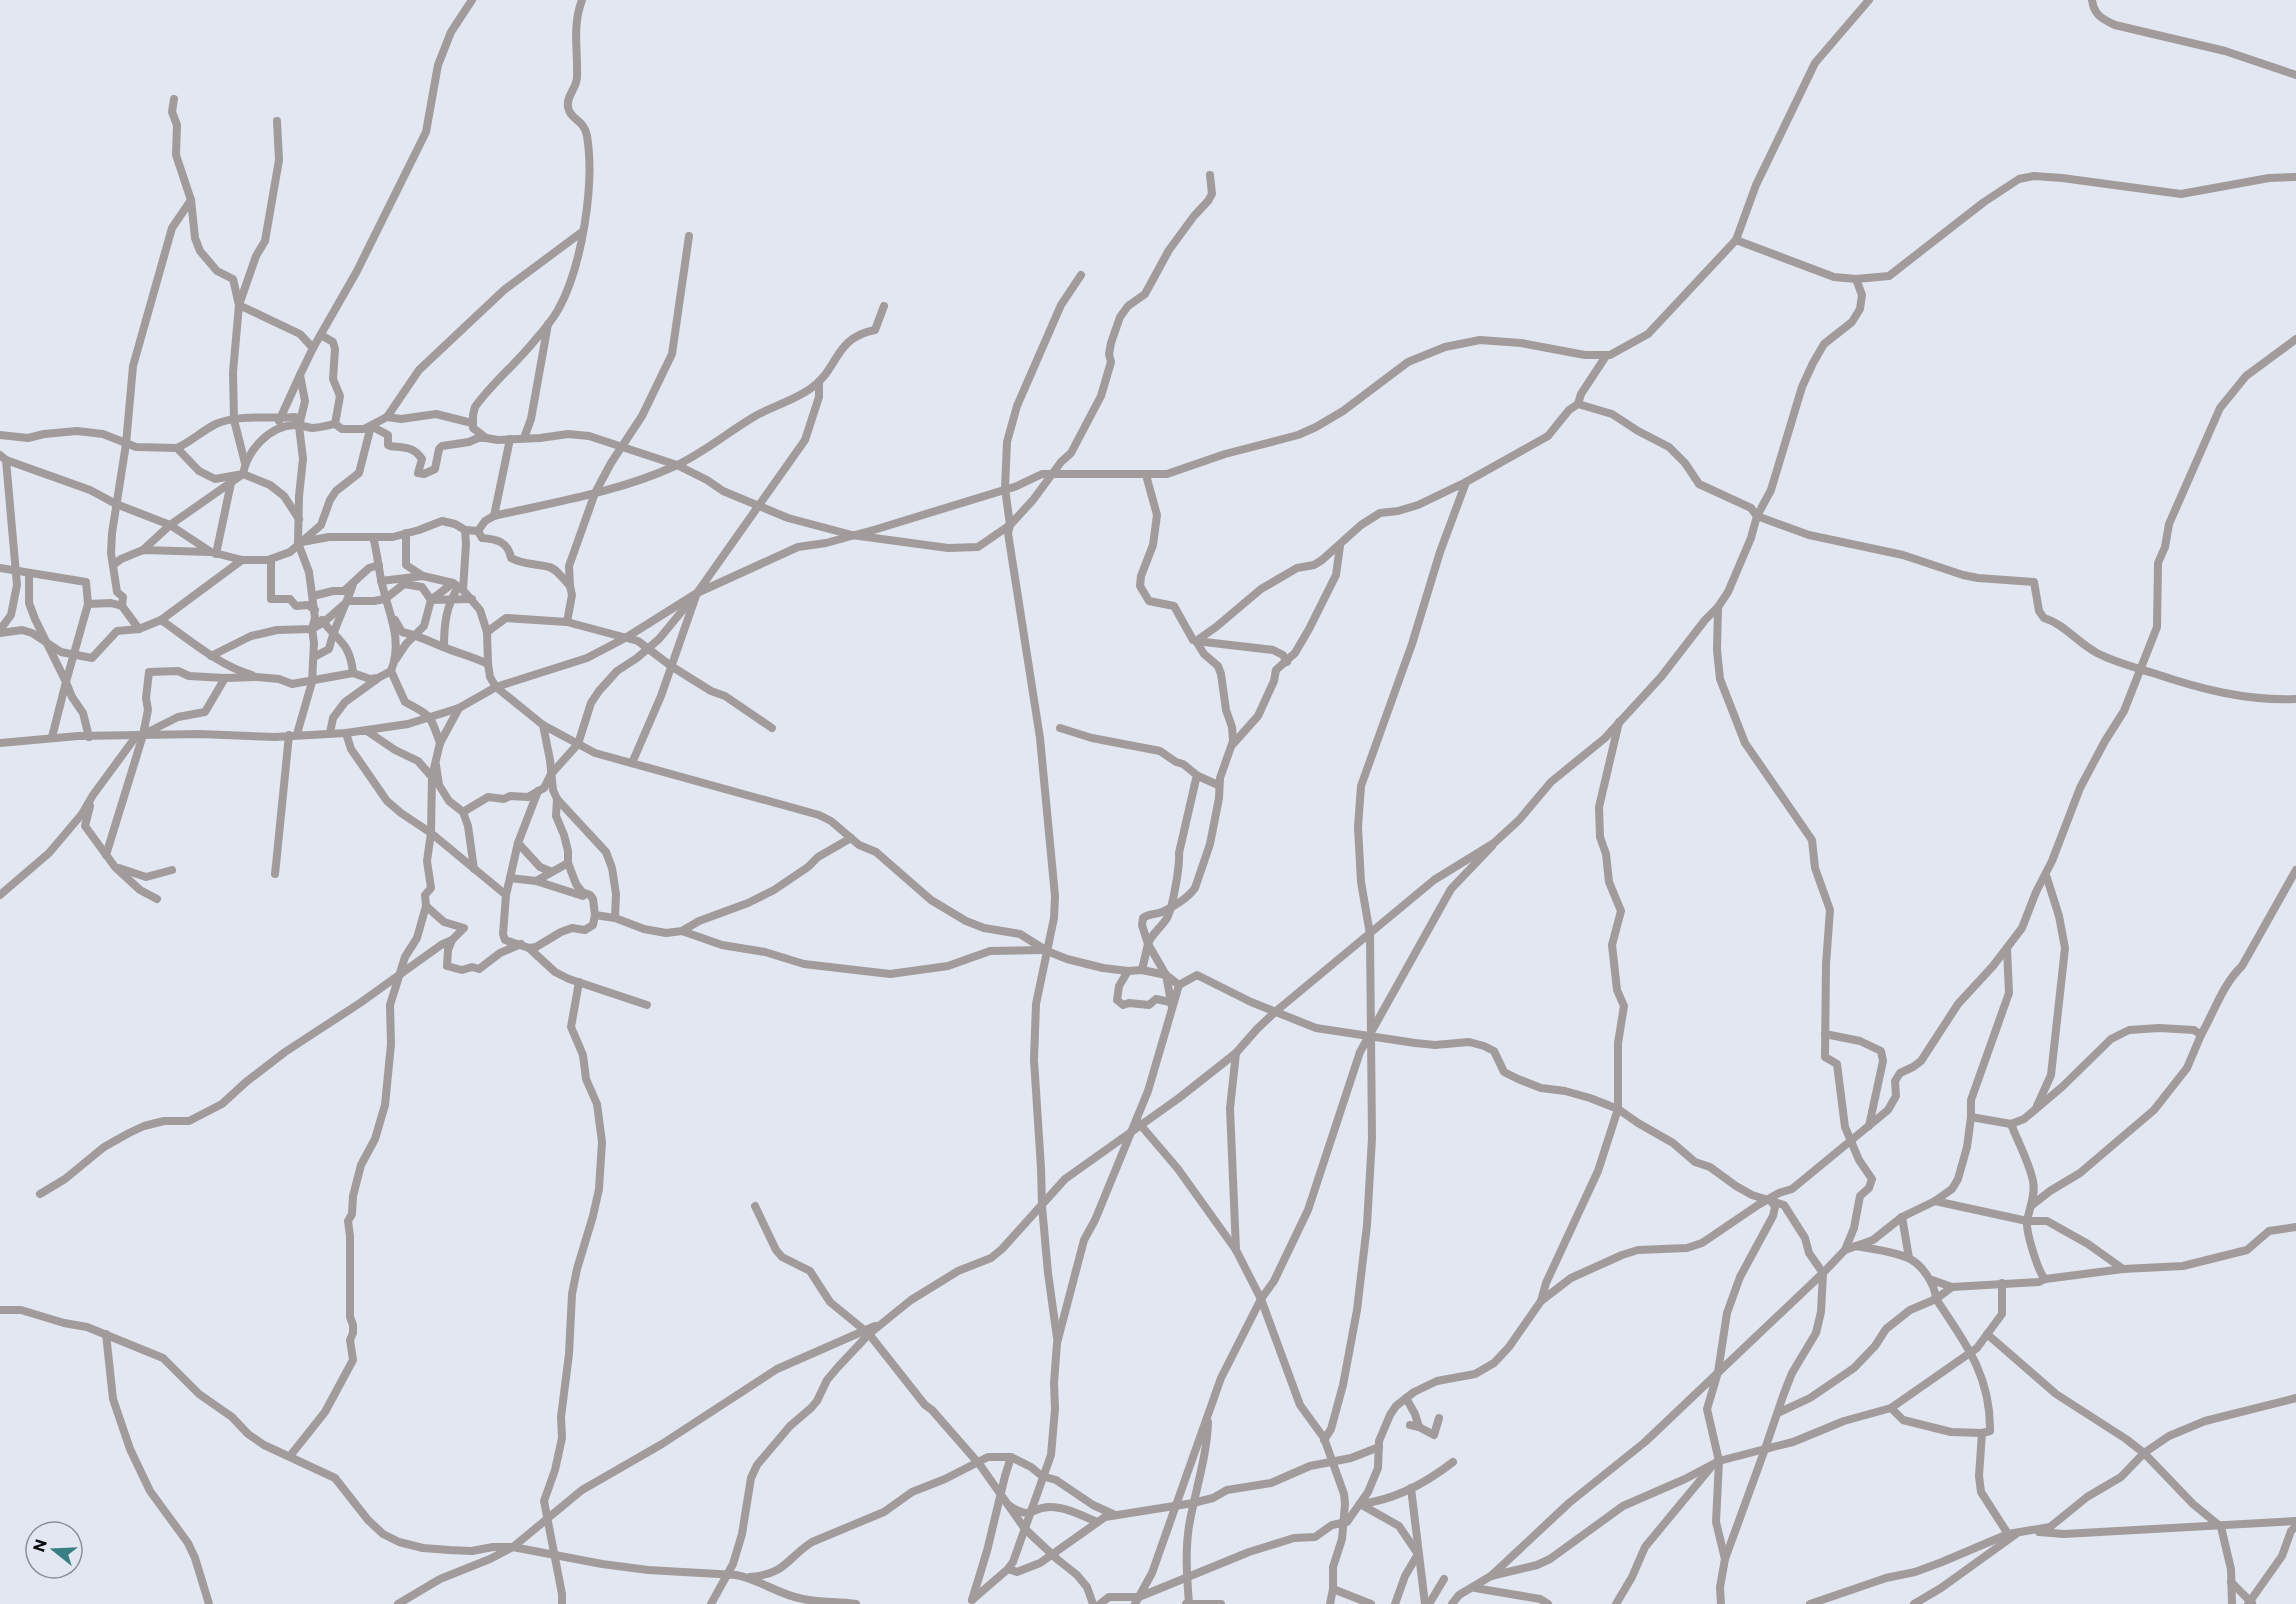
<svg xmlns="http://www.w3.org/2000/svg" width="2296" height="1604" font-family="Commissioner,sans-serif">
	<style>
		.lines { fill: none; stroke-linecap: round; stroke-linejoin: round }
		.minor { stroke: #a19b9b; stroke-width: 8 }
	</style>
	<rect width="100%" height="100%" fill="#e3e7f1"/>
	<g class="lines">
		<!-- minor -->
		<g class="minor">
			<path d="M582 0C572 26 578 50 577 77 577 88 566 96 568 107 570 120 584 119 587 136 595 184 582 267 558 310 552 320 544 330 536 339 517 363 493 382 475 407L473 415V428L486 438 498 440 540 438 568 434 589 436 677 465 707 480 723 491 788 518 852 535 948 548 978 547 1010 525 1033 500 1061 462 1071 453 1101 396 1111 362 1109 354 1111 343 1120 317 1128 306 1145 294 1169 250 1194 216 1208 201 1212 194 1210 175"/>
			<path d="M2092 0C2094 15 2102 19 2115 25L2225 51 2296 75"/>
			<path d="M174 99 172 112 177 125 176 155 191 200 195 238 200 251 217 271 233 279 239 305 233 372 234 420 245 463"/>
			<path d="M277 121 279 160 265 241 256 256 239 305 300 334 313 348"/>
			<path d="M1736 240 1834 277 1856 279 1889 276 1984 202 2019 179 2034 176 2062 178 2181 194 2269 178 2296 177"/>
			<path d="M321 335 333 342 335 349 333 379 340 396 335 424"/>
			<path d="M1578 404 1612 414 1638 431 1669 447 1685 463 1699 484 1751 508 1757 516 1809 535 1903 555 1963 575 1978 578 2034 582 2039 611 2044 618C2064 624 2078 643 2097 653 2114 662 2134 667 2153 673 2200 689 2246 701 2296 699"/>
			<path d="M387 417 401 419 436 414 472 423"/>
			<path d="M279 421 300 375"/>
			<path d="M371 426 388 435V445L390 446C404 448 413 446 422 459L418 473 424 474 435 469 439 449 442 446 469 442 478 438H486"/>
			<path d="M0 435 28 438 44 434 77 431 103 434 136 447 177 448 199 471 215 479 243 474 270 485 284 496 299 519"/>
			<path d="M524 438 531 419 548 324"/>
			<path d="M177 448C191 442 203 430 216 424 239 414 271 419 295 417L299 426"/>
			<path d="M0 455 6 460 90 490 116 504 170 525 211 552 242 560H268L290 552 321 525 330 500 336 491 359 473 371 426"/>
			<path d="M494 516 510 439"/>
			<path d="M478 531 482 538C497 539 508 542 511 558 524 565 535 563 549 567 557 569 564 580 570 586"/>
			<path d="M406 533V565L423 576"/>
			<path d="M373 537C377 551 378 565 381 579 387 611 404 638 391 671L405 702C432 716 430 715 440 743"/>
			<path d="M302 542 329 537H393L419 530 442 521 455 524 465 530"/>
			<path d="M143 550 170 525 243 474C247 451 269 426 294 425 300 425 306 427 312 428 320 428 328 425 335 424L342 429H364L387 417 419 370 504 290 582 232"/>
			<path d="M216 554 231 483"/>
			<path d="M271 559V599H290L296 606 308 605 315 610"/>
			<path d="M113 565 121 559 143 550 210 552"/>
			<path d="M0 568 86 582 88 604 66 682 72 697 83 713 89 737"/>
			<path d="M29 574V603L35 619 66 682 52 737"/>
			<path d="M381 581 423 576 453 583 463 590 480 610 487 632 488 664 490 677 496 687 543 725 595 753 819 815 831 821 859 845 876 852 931 900 966 921 984 928 1020 934 1047 951 1067 959 1103 968 1128 971 1142 970 1166 975 1179 985"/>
			<path d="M463 590 466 544 465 530 478 531 485 521 494 516C555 502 618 492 675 466 704 453 729 431 757 415 774 406 794 400 810 389 839 370 833 338 875 330L884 306"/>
			<path d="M313 596 333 591H344L369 568 379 565"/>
			<path d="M88 604 111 603 122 606 139 629"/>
			<path d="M122 606 123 597 117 592 111 553 112 533 126 444 133 366 172 228 191 200"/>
			<path d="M1718 607 1717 650 1720 679 1745 743 1812 840 1815 868 1830 910 1826 964 1825 1057 1837 1064 1845 1127 1859 1160 1872 1179 1869 1188 1860 1196 1854 1228 1845 1250"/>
			<path d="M161 620 242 560"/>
			<path d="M322 620C338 642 350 642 353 673"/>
			<path d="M395 620 402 632C417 635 429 641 443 647 458 653 473 657 488 664"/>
			<path d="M567 622 638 641 671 666 711 691 725 696 772 728"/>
			<path d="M0 630 11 615 17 585 6 460"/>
			<path d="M487 632 506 618 567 622 572 595 570 586 569 566 595 493 611 463 642 416 672 354 689 236"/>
			<path d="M0 633 22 630 32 633 61 652 92 658 117 631 139 629 161 620C190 640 218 665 252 675"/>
			<path d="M1196 641 1216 627 1261 589 1297 568 1314 565 1322 560 1361 525 1380 513 1398 511 1418 505 1466 482 1548 436 1569 410 1578 404 1581 394 1606 356"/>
			<path d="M1196 641 1273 650 1283 655 1287 662"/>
			<path d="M444 647C444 624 446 607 458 587"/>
			<path d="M211 656 251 636 277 630 312 629 324 622 348 601H374L385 599 404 584 422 587 431 600 472 599"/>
			<path d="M314 657 329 649C334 626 346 606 353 584"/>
			<path d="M396 659 406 644 424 626 431 600 453 583"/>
			<path d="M459 708 440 743 432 777 431 833 427 861 431 888 425 895 426 906 444 922 464 928 452 940 448 950 447 966 462 970 472 967 479 969 500 953 521 944"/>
			<path d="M543 725 550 760 553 790 557 799 606 852 612 868 616 894 615 918"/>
			<path d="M1060 728 1092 738 1160 751 1176 762 1183 764 1198 776"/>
			<path d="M362 731H367L395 750 418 761 432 777"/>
			<path d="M330 733 333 718 345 702 377 679"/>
			<path d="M346 733 351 749 387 801 401 813 431 833 506 895"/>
			<path d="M144 734 178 717 205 712 225 678"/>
			<path d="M297 734 312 682 314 643 312 629 315 618 309 572 298 543 299 496 303 459 299 426 305 401 300 375 313 348 357 271 426 132 438 65 451 32 472 0"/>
			<path d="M0 743 78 736 200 734 275 737 346 733 408 724 459 708 496 687 587 658 627 637 697 593 798 547 826 543 877 529 1017 486 1042 474H1167L1225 454 1298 435 1316 427 1343 411 1408 362 1445 347 1480 340 1521 343 1585 355H1610L1648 334 1736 240 1756 185 1815 63 1869 0"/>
			<path d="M1233 744 1258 716 1274 681 1276 670 1295 653 1309 629 1336 575 1340 546"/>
			<path d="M632 763 661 696 697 593 805 440 819 397V382"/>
			<path d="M436 765 439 785 449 801 463 812 468 826 474 869"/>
			<path d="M538 791 518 843 506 895 503 934 505 940 529 948 536 947 561 932 572 928 585 930 593 925 595 915 615 918 644 929 666 933 682 931 699 921 748 903 774 890 808 867 818 857 851 838"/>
			<path d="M557 799 556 816 564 835 568 851V863L576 884 582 892 590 895 593 899 595 915"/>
			<path d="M90 806 85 826 115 867 140 890 157 899"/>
			<path d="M463 812 488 797 504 799 510 796 528 797 544 788 551 774 578 744 591 703 599 691 617 671 637 658 659 639 692 599"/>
			<path d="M518 843 540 867 552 872 568 863"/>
			<path d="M106 855 143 735 148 710 146 698 149 672 178 671 189 676 225 678 257 677 279 679 292 684 353 673 370 679 378 678 391 671"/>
			<path d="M119 868 146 877 172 870"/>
			<path d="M275 874C280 828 284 782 289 735"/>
			<path d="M510 878 536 881 552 872"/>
			<path d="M536 881 583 896"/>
			<path d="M0 895 49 853 82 814 93 795 137 735"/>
			<path d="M682 931 722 945 765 952 804 964 890 974 948 966 990 951 1042 950"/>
			<path d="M529 948 555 972 569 979 647 1005"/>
			<path d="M1142 970 1148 944 1142 925 1143 918C1150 913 1154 915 1162 912 1172 908 1188 898 1195 888L1210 844 1219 798 1220 778 1233 741 1232 727 1226 710 1221 674 1218 666 1204 654 1196 641 1193 640 1174 606 1149 601 1140 586 1141 576 1153 545 1157 515 1146 475"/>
			<path d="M1128 971 1119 986 1117 1000 1123 1005 1129 1003 1149 1005 1156 999 1170 1002"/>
			<path d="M1172 1007 1166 975 1148 944C1152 933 1161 928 1167 918 1173 907 1180 865 1179 853L1196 779 1198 776 1218 785"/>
			<path d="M1825 1034 1860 1041 1881 1051 1883 1061 1869 1126"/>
			<path d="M2037 1106 2051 1075 2065 948 2059 916 2046 875"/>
			<path d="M1971 1117V1100L2009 993 2007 949"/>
			<path d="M1138 1122 1178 1169 1236 1250 1261 1299 1300 1405 1324 1438 1344 1494 1345 1504 1342 1539 1333 1567V1589L1330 1604"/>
			<path d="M2011 1124C2018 1142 2029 1162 2033 1181 2036 1195 2029 1208 2027 1222 2026 1232 2038 1272 2045 1279"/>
			<path d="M40 1194 65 1179 104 1147 129 1133 144 1126 164 1121H189L222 1104 246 1082 285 1052 360 1003 441 945 452 940"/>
			<path d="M1935 1201 2027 1221H2047L2088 1244 2123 1269"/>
			<path d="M2032 1205 2050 1191 2080 1173 2154 1110 2187 1068 2201 1035"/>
			<path d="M755 1206 776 1250 782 1257 810 1271 830 1302 869 1334 925 1405 932 1410 980 1465 1025 1529 1057 1559 1077 1575 1087 1587 1093 1604"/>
			<path d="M1902 1217 1909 1258"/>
			<path d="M1856 1246C1872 1249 1893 1251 1908 1258 1922 1264 1935 1284 1936 1299 1965 1342 1991 1376 1990 1431L1982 1433 1979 1476 1981 1492 2008 1534"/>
			<path d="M1236 1250 1230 1108 1236 1053"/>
			<path d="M1932 1280 1952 1287 2039 1282 2045 1279 2123 1269 2183 1266 2247 1250 2269 1231 2296 1227"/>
			<path d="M1541 1301 1546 1283 1598 1171 1618 1109V1043L1624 1006 1617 990 1612 945 1621 911 1609 882 1606 854 1600 837 1599 807 1619 722"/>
			<path d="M0 1310H21L64 1323 87 1327 163 1358 199 1394 232 1417 248 1434 264 1445 335 1478 368 1520 383 1534 399 1542 423 1548 449 1550 472 1551 493 1547H513L602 1564 648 1570 736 1575C759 1579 779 1595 803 1599 820 1603 838 1601 856 1604"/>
			<path d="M106 1334 113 1399 130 1449 150 1491 188 1543 195 1558 209 1604"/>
			<path d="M1987 1334 2056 1394 2126 1439 2144 1453 2193 1504 2221 1527 2231 1569 2232 1604"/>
			<path d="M1057 1338 1048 1273 1042 1206 1041 1168 1034 1060 1036 1004 1054 918 1055 896 1040 738 1008 533 1010 525 1005 488 1007 442 1017 406 1061 305 1081 275"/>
			<path d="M1406 1398 1415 1414 1419 1427 1434 1435 1439 1418"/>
			<path d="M1891 1408 1903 1420 1951 1432 1982 1433"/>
			<path d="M1778 1413 1810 1398 1854 1368 1875 1346 1886 1329 1910 1310 1936 1299 1952 1287"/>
			<path d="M1410 1425 1419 1427"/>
			<path d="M1324 1440 1331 1429 1343 1385 1357 1310 1367 1225 1372 1138 1370 934 1361 882 1358 827 1361 786 1412 644 1440 552 1466 482"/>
			<path d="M290 1456 325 1412 353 1360 350 1340 353 1333V1325L350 1317V1236L348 1221 352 1214 353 1196 361 1165 375 1139 385 1105 391 1044 390 1005 405 957 417 938 426 906"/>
			<path d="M1411 1488 1425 1604"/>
			<path d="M1360 1504 1399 1526 1418 1554 1405 1576 1395 1604"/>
			<path d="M1360 1504C1395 1500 1426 1483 1453 1462"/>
			<path d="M1010 1506C1033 1521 1030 1507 1050 1507 1066 1507 1083 1516 1097 1522"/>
			<path d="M2039 1532 2064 1534 2296 1521"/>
			<path d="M1725 1559 1765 1449 1793 1442 1844 1421 1891 1408 1977 1348 2002 1314V1283"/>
			<path d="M1008 1569 1017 1572 1040 1563 1105 1517 1193 1503 1213 1498 1227 1490 1271 1483 1310 1466 1351 1458 1379 1447"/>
			<path d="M750 1577C786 1574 786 1559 812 1542L884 1512 912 1492 945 1479 988 1457H1011"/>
			<path d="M2231 1582 2252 1603"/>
			<path d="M1475 1588 1540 1599 1548 1604"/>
			<path d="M1333 1589 1371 1604"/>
			<path d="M972 1600 1008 1569 1013 1562 1051 1455 1055 1409 1054 1383 1057 1343 1084 1240 1095 1220 1148 1091 1179 985 1197 975 1251 1002 1316 1028 1415 1043 1435 1045 1469 1042 1484 1046 1494 1051 1504 1072 1518 1079 1541 1088 1565 1091 1590 1098 1618 1109 1638 1123 1673 1143 1695 1162 1710 1167 1736 1186 1752 1195 1784 1205 1805 1238 1809 1253 1823 1273 1821 1312 1816 1333 1792 1373 1783 1396 1765 1449 1719 1461 1685 1479 1623 1506 1550 1559 1537 1565 1491 1576"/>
			<path d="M972 1600 987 1551 1005 1476 1011 1457 1031 1467 1042 1476 1056 1480 1093 1505 1115 1515"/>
			<path d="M398 1604 440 1579 490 1559 513 1547 582 1490 662 1444 777 1369 875 1326"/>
			<path d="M562 1604V1594L544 1501 555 1470 562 1438 561 1417 569 1354 572 1294 577 1269 593 1216 599 1189 602 1142 597 1104 586 1079 583 1055 571 1027 579 982"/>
			<path d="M711 1604 733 1564 742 1534 751 1478 757 1465 790 1426 811 1408 817 1401 827 1380 838 1367 869 1334 911 1300 958 1271 991 1258 1002 1249 1065 1179 1179 1098 1236 1053 1257 1029 1275 1012 1434 880 1494 843 1519 820 1551 782 1605 738 1661 677 1705 620 1718 607 1728 592 1751 538 1757 516 1771 490 1802 387 1813 363 1824 344 1852 322 1860 309 1862 295 1856 279"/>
			<path d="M1100 1604 1109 1597H1139L1249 1552 1294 1538 1315 1537 1332 1525 1347 1522 1368 1492 1378 1468 1379 1441 1390 1415 1396 1406 1414 1392 1437 1381 1475 1374 1494 1363 1509 1347 1541 1301 1571 1278 1622 1255 1638 1250 1687 1248 1702 1243 1758 1205 1779 1193 1792 1189 1888 1110 1896 1096 1895 1081 1900 1073 1913 1067 1921 1061 1958 1004 1993 966 2022 928 2036 892 2052 861 2080 788 2105 741 2124 711 2157 627 2158 563 2165 547 2169 524 2220 408 2246 376 2296 339"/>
			<path d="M1135 1604 1152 1573 1221 1378 1261 1299 1274 1281 1308 1210 1360 1052 1451 889 1492 846"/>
			<path d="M1186 1604H1221"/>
			<path d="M1189 1604C1187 1577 1185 1552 1189 1526 1195 1491 1207 1457 1208 1422"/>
			<path d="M1429 1604 1444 1579"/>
			<path d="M1452 1604 1459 1595 1491 1576 1569 1503 1645 1442 1823 1273 1845 1250 1873 1240 1902 1217 1935 1201 1952 1189 1958 1179 1967 1147 1971 1117 2011 1124 2024 1119 2062 1087 2111 1039 2129 1030 2159 1028 2194 1030 2201 1035C2214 1012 2223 984 2242 966L2296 870"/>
			<path d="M1616 1604 1632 1577 1645 1547 1712 1466"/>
			<path d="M1721 1604 1720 1587 1725 1559 1716 1522 1719 1461 1707 1409 1718 1372 1727 1313 1740 1277 1773 1216 1775 1207 1770 1199"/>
			<path d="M1810 1604 1886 1578 1915 1572 1942 1562 2008 1534 2050 1527 2087 1497 2121 1477 2144 1453 2169 1436 2205 1421 2296 1398"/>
			<path d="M1914 1604 1941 1588 2016 1534"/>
			<path d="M2248 1604 2282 1556 2291 1531 2296 1526"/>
		</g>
	</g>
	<!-- north arrow -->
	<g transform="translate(54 1550) rotate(288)"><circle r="28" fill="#e3e7f1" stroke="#8c8f97" stroke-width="1.5"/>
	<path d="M0-4.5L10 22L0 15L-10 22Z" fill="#388085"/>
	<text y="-9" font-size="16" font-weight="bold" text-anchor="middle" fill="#0a0b0f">N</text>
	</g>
</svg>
